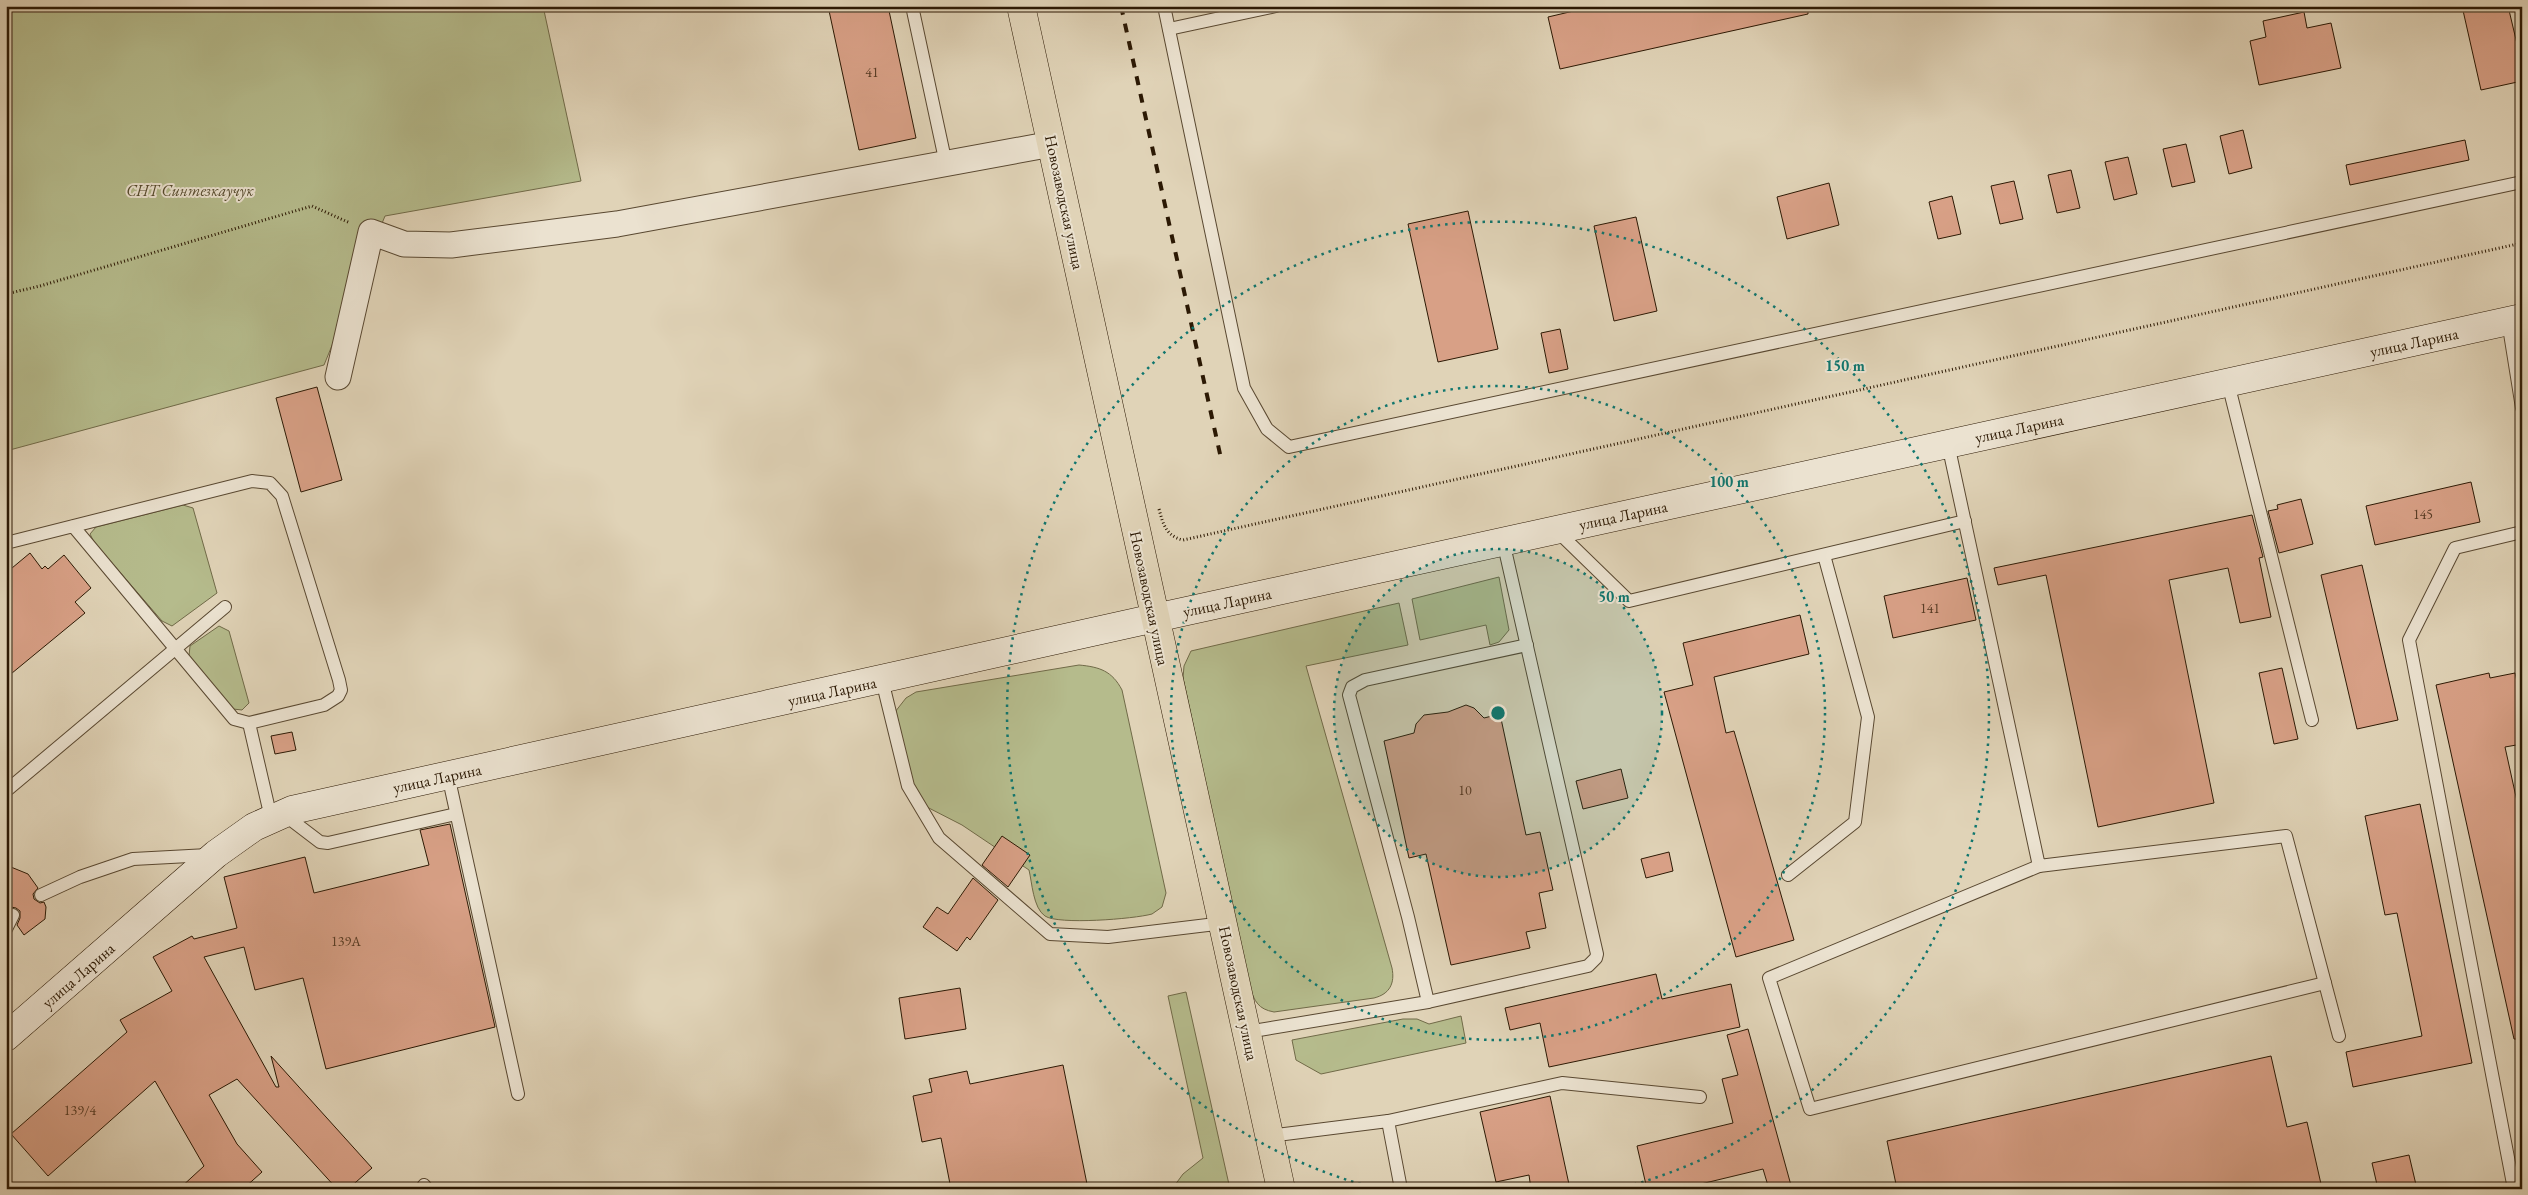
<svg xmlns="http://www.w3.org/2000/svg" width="2528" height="1195" font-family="'EB Garamond',serif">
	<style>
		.green { fill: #b5bb8c; stroke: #706a48 }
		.building { fill: #d8a086; stroke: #2c1904 }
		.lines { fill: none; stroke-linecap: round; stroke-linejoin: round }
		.lane-casing { stroke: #594831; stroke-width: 14 }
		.street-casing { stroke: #594831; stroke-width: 27 }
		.secondary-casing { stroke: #2c1904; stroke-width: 29 }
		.primary-casing { stroke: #2c1904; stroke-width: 29 }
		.path { stroke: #2c1904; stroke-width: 3; stroke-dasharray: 1 2.5; stroke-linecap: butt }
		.lane { stroke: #ebe2d0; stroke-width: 12 }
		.street { stroke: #ebe2d0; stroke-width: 25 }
		.secondary { stroke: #ebe2d0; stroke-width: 28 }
		.primary { stroke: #e0d3b7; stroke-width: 28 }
		.rail { stroke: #2c1904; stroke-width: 4; stroke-dasharray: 9 9; stroke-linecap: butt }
		.ring { fill: none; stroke: #0f766e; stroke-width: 2.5; stroke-dasharray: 2.5 5 }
		.labels { text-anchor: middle; stroke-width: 4; stroke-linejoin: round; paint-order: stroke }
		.number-label { font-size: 14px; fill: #573b24 }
		.park-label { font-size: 16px; font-style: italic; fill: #554a2d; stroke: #ebe2d0 }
		.street-label { font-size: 16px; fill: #2c1904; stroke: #ebe2d0 }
		.centre { fill: #0f766e; stroke: #ebe2d0; stroke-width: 2.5 }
		.ring-label { font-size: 15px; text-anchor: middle; font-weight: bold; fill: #0f766e; stroke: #ebe2d0; stroke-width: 4; stroke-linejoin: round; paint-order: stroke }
	</style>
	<rect width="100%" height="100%" fill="#e0d3b7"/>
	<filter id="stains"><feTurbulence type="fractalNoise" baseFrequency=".004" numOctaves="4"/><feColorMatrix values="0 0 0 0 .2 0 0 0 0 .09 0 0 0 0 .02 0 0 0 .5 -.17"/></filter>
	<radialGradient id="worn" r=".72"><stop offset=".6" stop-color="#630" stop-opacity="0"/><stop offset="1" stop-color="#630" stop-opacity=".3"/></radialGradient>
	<!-- green -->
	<g class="green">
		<path d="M6 6H543L581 181 385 216 324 365 6 451Z"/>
		<path d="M183 505 193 508 217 593 172 626 162 621 94 542 90 534 96 527Z"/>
		<path d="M1499 577 1509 630 1499 642 1490 645 1486 625 1420 640 1412 599Z"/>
		<path d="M1399 603 1408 645 1306 666 1392 968C1395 983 1390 994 1374 998L1274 1012C1258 1009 1255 1002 1249 986L1183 678 1184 666 1191 651Z"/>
		<path d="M219 626 229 631 249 703 242 710 233 709 189 656 190 646Z"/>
		<path d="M1079 665C1100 667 1112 671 1122 690L1166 893 1162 907 1152 914C1134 919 1058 925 1045 916 1033 908 1032 882 1029 870L962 825 923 805 903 779 895 712 906 698 916 692Z"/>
		<path d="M1186 992 1230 1189H1172L1183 1174 1203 1158 1168 996Z"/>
		<path d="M1461 1016 1466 1043 1321 1074 1296 1060 1292 1040 1403 1019H1417L1429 1024Z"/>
	</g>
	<!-- building -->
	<g class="building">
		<path d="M828 6H888L916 138 859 150Z"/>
		<path d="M1595 6H1808V14L1560 69 1548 17Z"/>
		<path d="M2462 6H2508L2522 65V81L2481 90Z"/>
		<path d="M2304 12 2307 28 2331 23 2341 68 2259 85 2250 41 2266 37 2263 21Z"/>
		<path d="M2243 130 2252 168 2229 174 2220 136Z"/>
		<path d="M2465 140 2469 160 2350 185 2346 165Z"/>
		<path d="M2186 144 2195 182 2172 187 2163 149Z"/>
		<path d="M2128 157 2137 194 2114 200 2105 162Z"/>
		<path d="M2071 170 2080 208 2057 213 2048 175Z"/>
		<path d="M2014 181 2023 219 2000 224 1991 186Z"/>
		<path d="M1829 183 1839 225 1787 239 1777 197Z"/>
		<path d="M1952 196 1961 234 1938 239 1929 202Z"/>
		<path d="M1468 211 1498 349 1438 362 1408 224Z"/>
		<path d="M1636 217 1657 311 1614 321 1594 226Z"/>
		<path d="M1560 329 1568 369 1549 373 1541 333Z"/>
		<path d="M317 387 342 480 301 492 276 398Z"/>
		<path d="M2471 482 2480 522 2375 545 2366 506Z"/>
		<path d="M2301 499 2313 544 2279 553 2268 511 2278 509 2277 505Z"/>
		<path d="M2252 515 2263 557 2259 558 2271 617 2240 623 2228 568 2169 580 2214 803 2098 827 2046 575 1998 585 1994 568Z"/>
		<path d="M30 553 42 569 45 566 48 569 64 555 91 588 75 602 85 613 6 678V573Z"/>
		<path d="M2362 565 2398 720 2357 729 2321 575Z"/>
		<path d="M1967 578 1976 620 1893 638 1884 596Z"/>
		<path d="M1800 615 1809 654 1714 677 1726 733 1734 731 1794 940 1736 957 1664 692 1693 685 1683 643Z"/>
		<path d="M2282 668 2298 739 2274 744 2259 673Z"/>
		<path d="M2489 673 2490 678 2515 673 2522 702V744L2505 747 2522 824V1039H2514L2436 685Z"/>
		<path d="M1466 705 1474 708 1484 718 1500 714 1526 835 1540 832 1553 890 1539 893 1546 928 1526 932 1530 948 1451 965 1426 854 1409 858 1384 741 1414 733 1416 724 1424 715 1448 712Z"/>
		<path d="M292 732 296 750 275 754 271 736Z"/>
		<path d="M1621 769 1628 798 1583 809 1576 781Z"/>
		<path d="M2420 804 2472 1063 2353 1087 2346 1052 2422 1036 2397 913 2385 915 2365 816Z"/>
		<path d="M450 824 495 1027 326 1069 303 978 255 990 244 947 204 957 276 1087H279L271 1056 372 1168 348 1189H337L237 1079 209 1095 237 1144 262 1172 243 1189H179L204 1166 155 1081 48 1176 11 1134 127 1032 120 1020 172 991 153 957 192 936 194 939 237 928 224 877 305 857 314 893 429 865 420 830Z"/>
		<path d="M1002 836 1030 855 1008 887 982 865Z"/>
		<path d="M1669 852 1673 871 1646 878 1641 859Z"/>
		<path d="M6 865 28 874 38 888 33 894 34 899 40 903 44 902 46 907 45 919 24 935 17 925 20 918V911L16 908 11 907 6 901Z"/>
		<path d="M973 878 998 900 970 940 967 937 957 951 923 927 937 907 948 914Z"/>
		<path d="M1656 974 1662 999 1731 984 1740 1027 1549 1067 1540 1023 1510 1030 1505 1008Z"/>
		<path d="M960 988 966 1029 905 1039 899 998Z"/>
		<path d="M1748 1029 1792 1189H1769L1763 1169 1680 1189H1647L1637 1146 1733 1123 1722 1079 1738 1075 1727 1035Z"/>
		<path d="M2271 1056 2287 1127 2307 1122 2321 1184 2301 1189H1897L1887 1141Z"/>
		<path d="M1063 1065 1088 1189H951L941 1138 922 1142 913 1096 932 1092 929 1079 967 1071 970 1084Z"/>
		<path d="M1550 1096 1570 1189H1531L1529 1175 1496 1182 1480 1112Z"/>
		<path d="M2409 1155 2417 1189H2378L2372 1163Z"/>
	</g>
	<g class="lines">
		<defs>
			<g id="lane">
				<path d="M912 6 946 164"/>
				<path d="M1164 6 1244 388 1267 429 1289 447 2522 182"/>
				<path d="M1169 29 1276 6"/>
				<path d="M2508 321 2522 408"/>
				<path d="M2228 383 2312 720"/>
				<path d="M1948 444 2039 866 2286 836 2339 1036"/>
				<path d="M1556 530 1629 601 1965 521"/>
				<path d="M6 543 252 481 270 483 282 496 339 680 341 690 338 696 324 705 249 723 234 719 73 526"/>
				<path d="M882 680 908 786 939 838 1050 934 1108 937 1224 923"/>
				<path d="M249 723 271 818"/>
				<path d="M448 775 518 1094"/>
				<path d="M6 791 225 607"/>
				<path d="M282 813 320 842 328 843 456 814"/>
				<path d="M2039 866 1769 978 1810 1109 2325 983"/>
				<path d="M1788 875 1855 822 1868 717 1824 555"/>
				<path d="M41 895 80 877 133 859 208 855"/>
				<path d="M6 929 13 915"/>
				<path d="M1428 1002 1588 966 1596 958 1597 954 1503 541"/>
				<path d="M1247 1032 1428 1002 1408 917 1349 695 1352 687 1365 680 1527 645"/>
				<path d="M1388 1121 1562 1083 1700 1097"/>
				<path d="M1269 1136 1388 1121 1401 1189"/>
				<path d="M424 1185 427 1189"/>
				<path d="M2514 1189 2409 640 2455 548 2522 532"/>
			</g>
			<path id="street" d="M338 377 371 232 404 244 451 245 617 224 1052 144"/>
			<path id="secondary" d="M6 1037 216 854 254 827 292 810 1155 618 2522 318"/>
			<path id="primary" d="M1021 6 1281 1189"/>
		</defs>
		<!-- lane casing -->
		<use href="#lane" class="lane-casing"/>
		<!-- street casing -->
		<use href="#street" class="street-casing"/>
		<!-- secondary casing -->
		<use href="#secondary" class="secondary-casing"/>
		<!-- primary casing -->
		<use href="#primary" class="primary-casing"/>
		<!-- path -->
		<g class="path">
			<path d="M6 294 40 286 312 206 350 223"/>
			<path d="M1159 509C1163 524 1166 536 1183 540L2522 243"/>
		</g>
		<!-- lane -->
		<use href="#lane" class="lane"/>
		<!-- street -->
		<use href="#street" class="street"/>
		<!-- secondary -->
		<use href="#secondary" class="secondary"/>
		<!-- primary -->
		<use href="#primary" class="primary"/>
		<!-- rail -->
		<path class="rail" d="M1121 6 1222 463"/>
	</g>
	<!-- distance rings -->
	<circle cx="1498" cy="713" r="164" fill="#0f766e" fill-opacity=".12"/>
	<g class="ring">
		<circle cx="1498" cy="713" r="164"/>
		<circle cx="1498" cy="713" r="327"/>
		<path d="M1375 1188A491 491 0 1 1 1621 1188"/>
	</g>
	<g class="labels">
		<!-- number labels -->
		<g class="number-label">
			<text x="872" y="77">41</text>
			<text x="2423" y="519">145</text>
			<text x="1930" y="613">141</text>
			<text x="1465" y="795">10</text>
			<text x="346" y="946">139А</text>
			<text x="80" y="1115">139/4</text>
		</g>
		<!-- park labels -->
		<g class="park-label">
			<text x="190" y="196">СНТ Синтезкаучук</text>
		</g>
		<!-- street labels -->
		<g class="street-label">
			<text transform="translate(1065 202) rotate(78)" y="6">Новозаводская улица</text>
			<text transform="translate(2414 342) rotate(-12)" y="6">улица Ларина</text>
			<text transform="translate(2019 428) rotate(-12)" y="6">улица Ларина</text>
			<text transform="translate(1623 515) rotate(-12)" y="6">улица Ларина</text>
			<text transform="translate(1150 598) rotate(78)" y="6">Новозаводская улица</text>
			<text transform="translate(1227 602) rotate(-12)" y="6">улица Ларина</text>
			<text transform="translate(832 691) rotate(-12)" y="6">улица Ларина</text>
			<text transform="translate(437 778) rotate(-12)" y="6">улица Ларина</text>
			<text transform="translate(78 975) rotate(-41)" y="6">улица Ларина</text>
			<text transform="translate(1239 993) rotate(78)" y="6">Новозаводская улица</text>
		</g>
	</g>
	<circle cx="1498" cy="713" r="8" class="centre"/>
	<g class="ring-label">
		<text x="1845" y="371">150 m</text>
		<text x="1729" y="487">100 m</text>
		<text x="1614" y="602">50 m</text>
	</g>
	<!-- margin -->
	<rect width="2528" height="1195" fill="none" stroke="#e0d3b7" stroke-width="25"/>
	<rect x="8" y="8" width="2513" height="1180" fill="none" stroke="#2c1904" stroke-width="2.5"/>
	<rect x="12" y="12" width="2503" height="1170" fill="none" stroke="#2c1904"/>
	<rect width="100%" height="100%" filter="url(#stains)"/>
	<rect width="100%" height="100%" fill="url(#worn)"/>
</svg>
